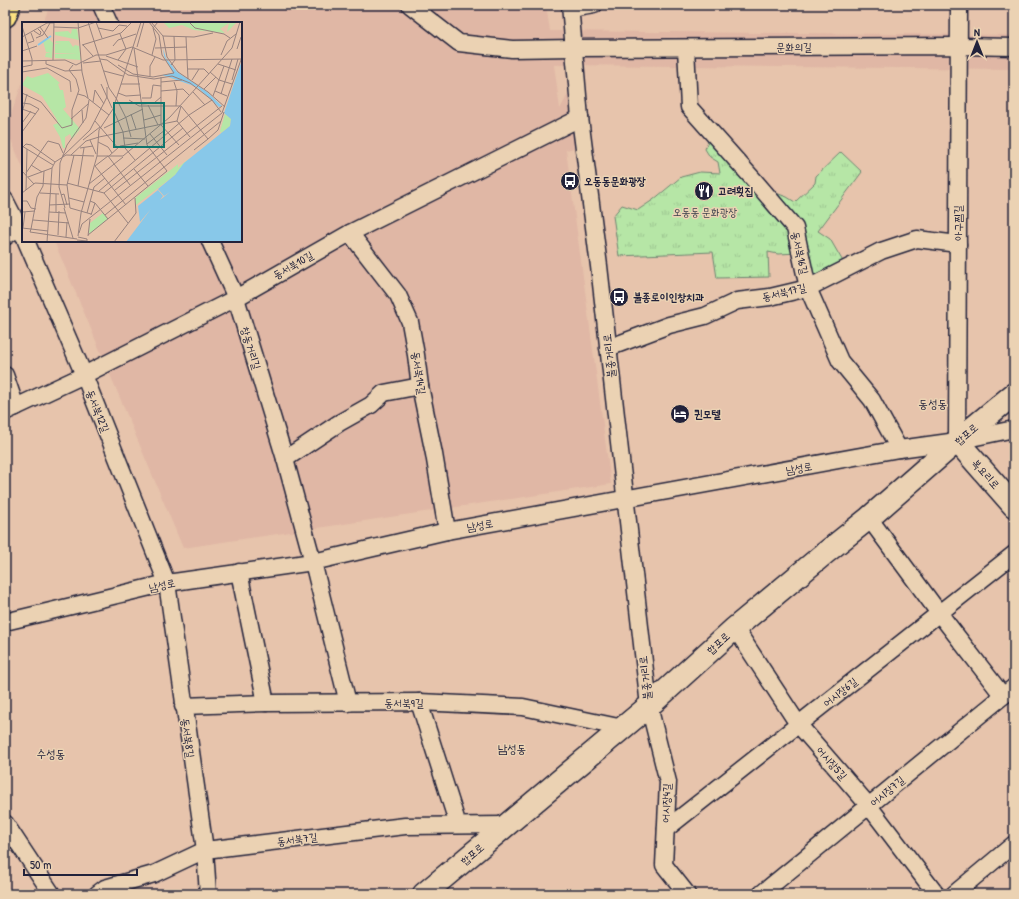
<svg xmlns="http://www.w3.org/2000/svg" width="1019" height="899" font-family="'Patrick Hand','Poor Story',sans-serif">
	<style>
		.built { fill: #e0b7a5 }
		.grass { fill: url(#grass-tufts); stroke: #6c8470 }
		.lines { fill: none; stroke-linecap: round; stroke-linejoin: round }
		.street-casing { stroke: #22223b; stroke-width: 19 }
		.secondary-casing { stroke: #22223b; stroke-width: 25 }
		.primary-casing { stroke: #22223b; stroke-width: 25 }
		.street { stroke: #ebd2b3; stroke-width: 16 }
		.secondary { stroke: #ebd2b3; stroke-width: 22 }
		.primary { stroke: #fbe180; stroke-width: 22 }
		.labels { text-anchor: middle; stroke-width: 3; stroke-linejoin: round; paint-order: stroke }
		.street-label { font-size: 11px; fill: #22223b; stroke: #ebd2b3 }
		.poi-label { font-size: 11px; font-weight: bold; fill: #22223b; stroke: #ebd2b3; text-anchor: start }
		.park-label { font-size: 11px; fill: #383f4b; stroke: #ebd2b3 }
		.neighbourhood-label { font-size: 12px; fill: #22223b; stroke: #ebd2b3 }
		.inset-river { fill: none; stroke: #88c8e9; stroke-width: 2 }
		.inset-road { fill: none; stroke: #98837f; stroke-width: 1 }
		.view { fill: #0f766e; fill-opacity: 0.15; stroke: #0f766e; stroke-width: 2 }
		.inset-edge { fill: none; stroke: #22223b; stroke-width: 2 }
	</style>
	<defs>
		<pattern id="grass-tufts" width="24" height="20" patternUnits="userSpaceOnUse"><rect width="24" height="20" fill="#b6e6a6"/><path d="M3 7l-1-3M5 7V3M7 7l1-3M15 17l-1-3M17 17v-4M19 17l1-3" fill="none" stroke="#9cc590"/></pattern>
	</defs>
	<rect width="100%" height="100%" fill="#e7c4ac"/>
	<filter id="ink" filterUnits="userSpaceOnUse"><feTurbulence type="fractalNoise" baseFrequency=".025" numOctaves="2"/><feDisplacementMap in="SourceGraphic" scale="8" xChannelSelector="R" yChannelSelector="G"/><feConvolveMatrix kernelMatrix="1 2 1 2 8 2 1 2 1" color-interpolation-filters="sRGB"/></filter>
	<g filter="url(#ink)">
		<!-- built -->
		<g class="built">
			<path d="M50 5H546L550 31 1014 35V69L554 65 560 109 567 96H573L578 147 566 150 611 484 183 548 54 241H241V23H43Z"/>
			<path d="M23 81V168L6 128Z"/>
		</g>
		<!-- grass -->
		<path class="grass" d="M715 139 773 192 787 197 795 202 815 183 816 176 841 152 862 172 818 231 830 239 845 265 813 280 800 253 778 254 768 252 769 277 717 278 713 252 619 256 613 216 622 205 638 210 653 200 681 177 700 172 720 173 718 162 710 157 705 149 708 141Z"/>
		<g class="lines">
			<defs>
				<g id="street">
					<path d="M101 5 109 23"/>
					<path d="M410 5 459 43 512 49 574 48 959 46 1014 47"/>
					<path d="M570 5 580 118 599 266 649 706 668 782 664 865 687 894"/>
					<path d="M571 9 594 5"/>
					<path d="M686 48 689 107 754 180 795 228 808 288 840 361 872 400 899 449"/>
					<path d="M5 200 23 235"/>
					<path d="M350 233 398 295 410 322 416 355 420 386 434 454 447 531"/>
					<path d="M5 237 19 227"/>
					<path d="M26 241 84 375 167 583 205 850 208 894"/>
					<path d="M210 241 236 298 285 459 313 562 348 703"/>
					<path d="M608 348 669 325 705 316 737 301 770 297 808 288 881 251 917 239 958 244"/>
					<path d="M5 375 16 407"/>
					<path d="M5 412 84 375 236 298 350 233 580 118"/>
					<path d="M957 441 959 5"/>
					<path d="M285 459 339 423 371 405 384 393 420 386"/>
					<path d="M869 518 939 613 1003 696"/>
					<path d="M239 572 266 703"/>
					<path d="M5 622 167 583 313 562 447 531 899 449 957 441 1014 429"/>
					<path d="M735 628 798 724 869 806 936 894"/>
					<path d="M419 702 458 825"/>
					<path d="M183 706 266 703 419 702 523 707 623 728"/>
					<path d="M5 823 52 894"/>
					<path d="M666 829 1014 554"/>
					<path d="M97 894 105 888 154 874 205 850 405 826 506 825"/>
					<path d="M761 894 1014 687"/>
					<path d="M954 894 1014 844"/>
				</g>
				<g id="secondary">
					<path d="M957 441 1014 506"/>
					<path d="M424 894 649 706 735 628 824 554 869 518 957 441 1014 394"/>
				</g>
				<path id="primary" d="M5 16 9 5"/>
			</defs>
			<!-- street casing -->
			<use href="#street" class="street-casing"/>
			<!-- secondary casing -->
			<use href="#secondary" class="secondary-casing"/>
			<!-- primary casing -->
			<use href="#primary" class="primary-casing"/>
			<!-- street -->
			<use href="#street" class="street"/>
			<!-- secondary -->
			<use href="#secondary" class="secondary"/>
			<!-- primary -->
			<use href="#primary" class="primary"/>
		</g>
	</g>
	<!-- icons -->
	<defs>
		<symbol id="bus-disc" viewBox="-11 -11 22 22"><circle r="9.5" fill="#22223b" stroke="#ebd2b3"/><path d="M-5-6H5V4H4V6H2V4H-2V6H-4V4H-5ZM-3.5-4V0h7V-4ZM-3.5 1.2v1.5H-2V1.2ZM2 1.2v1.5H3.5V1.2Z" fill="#fff"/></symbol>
		<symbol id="restaurant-disc" viewBox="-11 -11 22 22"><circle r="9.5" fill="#22223b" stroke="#ebd2b3"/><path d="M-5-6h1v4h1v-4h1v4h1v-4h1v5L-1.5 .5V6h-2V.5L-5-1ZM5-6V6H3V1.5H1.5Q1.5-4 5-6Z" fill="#fff"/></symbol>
		<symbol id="hotel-disc" viewBox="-11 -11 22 22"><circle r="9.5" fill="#22223b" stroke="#ebd2b3"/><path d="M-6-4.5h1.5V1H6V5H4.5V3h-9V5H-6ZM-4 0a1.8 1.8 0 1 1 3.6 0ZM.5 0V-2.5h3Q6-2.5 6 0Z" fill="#fff"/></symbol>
	</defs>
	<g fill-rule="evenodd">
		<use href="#bus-disc" x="559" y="170" width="22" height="22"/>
		<use href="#restaurant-disc" x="693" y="180" width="22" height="22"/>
		<use href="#bus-disc" x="608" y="286" width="22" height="22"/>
		<use href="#hotel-disc" x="669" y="403" width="22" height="22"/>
	</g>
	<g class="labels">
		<!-- street labels -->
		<g class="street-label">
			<text x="794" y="51">문화의길</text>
			<text transform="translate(958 223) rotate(-90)" y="4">아구찜길</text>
			<text transform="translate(800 253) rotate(77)" y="4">동서북16길</text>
			<text transform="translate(293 265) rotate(-30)" y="4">동서북10길</text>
			<text transform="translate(784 292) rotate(-13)" y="4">동서북17길</text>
			<text transform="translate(251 348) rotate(73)" y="4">창동거리길</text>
			<text transform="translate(609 356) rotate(-96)" y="4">불종거리로</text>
			<text transform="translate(419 373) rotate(81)" y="4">동서북14길</text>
			<text transform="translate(98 411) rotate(68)" y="4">동서북12길</text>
			<text transform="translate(966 434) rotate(-40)" y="4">합포로</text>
			<text transform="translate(799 468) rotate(-10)" y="4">남성로</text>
			<text transform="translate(986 474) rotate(49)" y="4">복요리로</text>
			<text transform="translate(480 525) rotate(-10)" y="4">남성로</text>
			<text transform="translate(162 585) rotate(-12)" y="4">남성로</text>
			<text transform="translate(718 643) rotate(-42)" y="4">합포로</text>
			<text transform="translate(645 678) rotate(-96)" y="4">불종거리로</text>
			<text transform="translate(840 692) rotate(-38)" y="4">어시장6길</text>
			<text x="404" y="707">동서북9길</text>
			<text transform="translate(188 738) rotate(82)" y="4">동서북8길</text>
			<text transform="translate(832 763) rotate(49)" y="4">어시장5길</text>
			<text transform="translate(887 791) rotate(-39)" y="4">어시장7길</text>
			<text transform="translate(666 803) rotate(-88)" y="4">어시장4길</text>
			<text transform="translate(297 839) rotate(-7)" y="4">동서북7길</text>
			<text transform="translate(472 854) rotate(-40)" y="4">합포로</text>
		</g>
		<!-- poi labels -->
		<g class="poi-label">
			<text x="584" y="185">오동동문화광장</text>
			<text x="718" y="195">고려횟집</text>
			<text x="633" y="301">불종로이인창치과</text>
			<text x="694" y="418">퀸모텔</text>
		</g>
		<!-- park labels -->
		<g class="park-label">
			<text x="705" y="216">오동동 문화광장</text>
		</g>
		<!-- neighbourhood labels -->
		<g class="neighbourhood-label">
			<text x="933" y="408">동성동</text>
			<text x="512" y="753">남성동</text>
			<text x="51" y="758">수성동</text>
		</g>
	</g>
	<!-- overview -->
	<g transform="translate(22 22)">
		<rect width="220" height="220" fill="#e7c4ac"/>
		<path d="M141 0H215L205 10 207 1 198 7 203 11 172 8 160 3 147 6ZM26 51 38 61 36 62 38 68H41L44 85 41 87 58 107 50 117 48 112 43 115V126H41L38 115 31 103 36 101 34 96 20 74 0 63 5 54 10 56ZM203 92 209 97 208 104 199 111 198 109 156 142V146L159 143 168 136 153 153 114 183 113 176 198 109ZM81 191 86 197 67 212 68 201Z" fill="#b6e6a6"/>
		<path d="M50 7H55L57 18 33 13V10L46 9 49 12ZM27 17 31 21 30 36 23 35 24 31H29L24 30 21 19ZM34 19H47L51 25 53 23 57 24 59 38 33 36V32H56L33 31V22L39 21H33Z" fill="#b6e6a6"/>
		<path d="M141 26 144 36 155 50 184 69 200 84 197 85 175 65 140 53 151 51 142 34ZM220 38V220H104L129 187 118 200 116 184 136 168 141 174 138 178 148 170 142 174 136 167 153 153 162 141 208 104 209 97 202 91Z" fill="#88c8e9"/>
		<path class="inset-river" d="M16 23 29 14"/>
		<path class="inset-road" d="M56 0 60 50 66 76M66 0 87 66 94 76M74 0 80 16M127 0 137 13 140 33 152 51M129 0 141 14 145 35 156 50 186 70 203 85M167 0 173 6 202 12 208 16M0 4 10 37M18 5 26 16M32 5 56 6 74 0M76 6 91 9 97 3 105 4M12 9 18 13 19 10 16 7M141 14 172 15 191 11M0 15 25 1H32M164 15 166 57M14 16 21 13 28 1M6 21 12 19 9 11M60 23 99 11 110 0M61 23 71 34M91 24 96 18 114 12M115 25 122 0M133 26 165 25M215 27 219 15M0 29 15 24M130 33 134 17 131 6 136 0M199 33 205 19 214 12M84 34 116 45M78 37 85 38 106 53 132 57 150 54 168 61 190 78M24 38V42L43 49 60 48M31 38 32 0M96 38 104 27 98 12M0 39 43 38 54 43 74 33H84L110 25 141 38 220 37M61 41 79 39M196 42 214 48M96 43 111 52 131 55 152 51M149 43 153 38 152 14M0 45 10 43V37M166 47H182L187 52M82 49 101 54M0 50 25 46 48 59 49 70M188 50 197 58 210 62M128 54V44L133 35M139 55V102M170 58 177 47M210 58 216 37M139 60 160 58M152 60 155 69 154 84M79 62 90 86M99 62H118M182 67 194 55M73 68 82 82M139 69 161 67 167 73M193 69 205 74M171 70 183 83M0 71 19 80 40 106 50 103V88L57 68 54 57 47 48 51 43M96 71 104 74 119 73M56 72 63 74 87 93M199 72 210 37M191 74 202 44M94 76 104 96 109 115M120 76H129L131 63 139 64M107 78 117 84H158M71 80 73 68M0 81 8 82 17 87 0 110M120 82 132 81 139 75M126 83 136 103M159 84 186 117 172 128M0 87 14 92M91 87 101 110 103 126 113 138M60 88 61 101M0 91 5 72M109 92 114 107M49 97 66 82M122 98 139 93M73 99 96 126M155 99 168 115M0 101 9 89M139 103 157 123M82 106 121 87M128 112 145 133M101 116 123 117M186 117 196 108 202 90M61 118 78 105M68 118 74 132M76 120 86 125 90 131M125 122 143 108M0 124 31 143M1 125 4 122 9 123 33 140M58 126 71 124M49 133 64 119 77 115 155 99 159 84M52 133 45 163 48 186 69 192M41 134 68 108 85 75V65M75 134H101L148 95 210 26 218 0M87 134 98 124 116 121M9 143 20 150M73 144 86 134 108 163M73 144 104 183M112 147 126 164M0 149 12 162M22 149 21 164 15 175 9 207 26 209M4 151 26 119 37 122 41 131M6 155 30 146M45 161 82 171 106 201M67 162 101 135M56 164 62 126M4 168 5 127M93 168 200 84M77 169 167 93 190 78 199 90M0 171 13 161 45 163M18 171 37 172M82 171 161 106M39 173 42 172 45 183M47 176 62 180M0 179H5L9 186 14 187M68 179 73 181 86 197M27 183 48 182M42 186 51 216M43 186 37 165 38 141 45 123 64 96 67 78M0 190 13 189M27 190 44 191M34 190V172M65 191 72 165 83 156M69 193 73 181M83 193 199 99M11 198 47 201M0 206 9 207 8 210 55 217M1 206 3 190M57 211 60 202 200 91 220 35M36 213 37 189M66 213 145 149 125 123 112 26M56 214 59 191 75 134 77 108 91 87 119 0M66 214 68 197M44 215 45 200M55 218 65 219V217L56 215M25 220 30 146 33 140 44 133 72 134M92 220 114 191 113 176"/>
		<path class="view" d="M92 81H142V125H92Z"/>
		<rect width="220" height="220" class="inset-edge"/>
	</g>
	<!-- margin -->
	<rect width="1019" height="899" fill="none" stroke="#ebd2b3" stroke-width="20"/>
	<rect x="10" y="10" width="999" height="879" fill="none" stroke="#22223b" stroke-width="1.5" filter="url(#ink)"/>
	<!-- north arrow -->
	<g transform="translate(977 42)" stroke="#ebd2b3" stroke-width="3" paint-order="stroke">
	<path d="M0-3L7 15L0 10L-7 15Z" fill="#22223b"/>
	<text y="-6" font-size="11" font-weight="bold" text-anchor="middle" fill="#22223b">N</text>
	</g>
	<!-- scale -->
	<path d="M24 869v6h113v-6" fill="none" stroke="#22223b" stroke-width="2"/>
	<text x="30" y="869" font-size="12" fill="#22223b" stroke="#ebd2b3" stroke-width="3" paint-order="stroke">50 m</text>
</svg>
